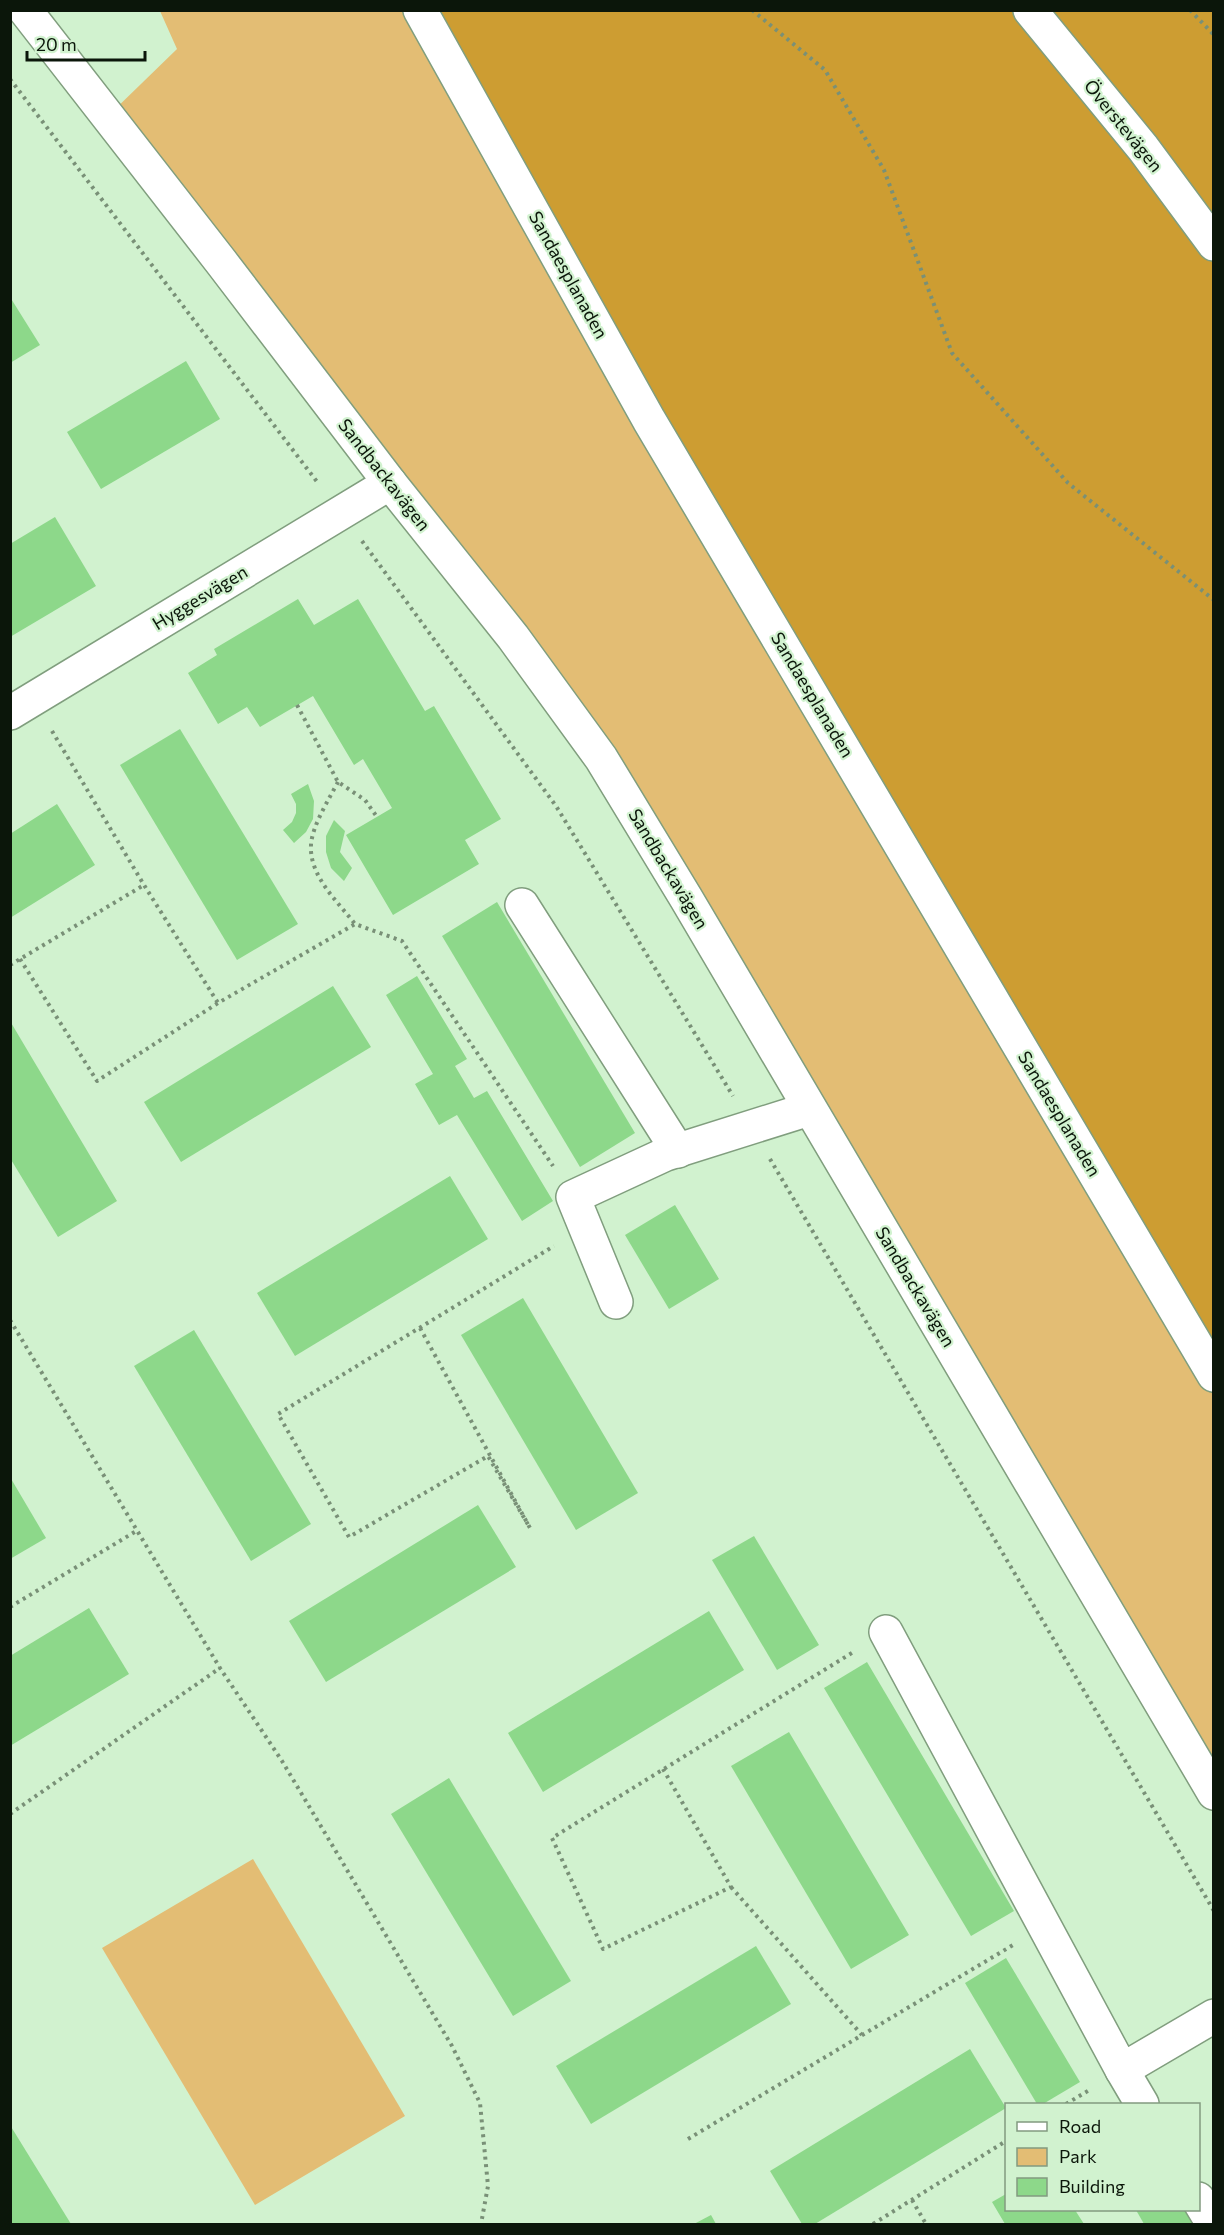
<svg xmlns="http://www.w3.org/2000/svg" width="1224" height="2235" font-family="Commissioner,sans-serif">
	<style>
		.green { fill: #e3bd74 }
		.forest { fill: #cd9d32 }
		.building { fill: #8dd88a }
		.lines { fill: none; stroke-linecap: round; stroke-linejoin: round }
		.minor-casing { stroke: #809e7e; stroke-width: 36 }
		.major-casing { stroke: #809e7e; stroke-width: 36 }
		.path { stroke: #799077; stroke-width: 4; stroke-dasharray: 3 4.5; stroke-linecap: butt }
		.minor { stroke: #fff; stroke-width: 33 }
		.major { stroke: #fff; stroke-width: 33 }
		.labels { text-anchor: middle; stroke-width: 4.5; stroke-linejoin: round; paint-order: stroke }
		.street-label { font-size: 18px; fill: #0b160a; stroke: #d1f2cf }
	</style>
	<rect width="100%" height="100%" fill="#d1f2cf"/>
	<!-- green -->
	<g class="green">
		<path d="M160 11H420L1213 1375V1793L686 898 107 117 177 49Z"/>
		<path d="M253 1859 405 2116 255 2205 102 1948Z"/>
	</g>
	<!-- forest -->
	<path class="forest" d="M420 11H1213V1375Z"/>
	<!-- building -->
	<g class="building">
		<path d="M10 297 40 345 10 363Z"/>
		<path d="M186 361 220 419 101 489 67 432Z"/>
		<path d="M55 517 96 586 10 637V544Z"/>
		<path d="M298 599 314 625 358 599 425 711 434 706 501 819 465 840 479 864 393 915 346 835 392 808 363 759 354 765 313 696 260 727 247 707 218 724 188 673 217 655 214 649Z"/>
		<path d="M180 729 298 924 237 960 120 765Z"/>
		<path d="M308 784 314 801 313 819 306 832 294 843 283 830 292 822 296 813V804L291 794Z"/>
		<path d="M57 804 95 865 10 918V834Z"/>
		<path d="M334 820 345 831 340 852 352 868 344 881 331 868 326 852V836Z"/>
		<path d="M497 902 635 1133 580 1167 442 936Z"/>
		<path d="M417 976 467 1059 455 1066 474 1098 487 1091 553 1201 522 1221 457 1115 439 1125 415 1084 433 1074 386 995Z"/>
		<path d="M333 986 371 1047 181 1162 144 1102Z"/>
		<path d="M10 1021 117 1201 58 1237 10 1158Z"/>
		<path d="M450 1176 488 1239 295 1356 257 1293Z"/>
		<path d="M675 1205 719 1279 669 1309 625 1235Z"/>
		<path d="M523 1298 638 1493 576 1530 461 1335Z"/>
		<path d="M194 1330 311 1524 251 1561 134 1366Z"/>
		<path d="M10 1477 46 1538 10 1559Z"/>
		<path d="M478 1505 516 1567 326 1682 289 1621Z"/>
		<path d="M754 1536 819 1645 777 1670 712 1560Z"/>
		<path d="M89 1608 129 1674 10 1746V1656Z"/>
		<path d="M709 1611 744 1670 543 1792 508 1733Z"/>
		<path d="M867 1662 1014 1911 971 1936 824 1688Z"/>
		<path d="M789 1732 909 1935 851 1969 731 1766Z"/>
		<path d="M449 1778 571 1981 513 2016 391 1814Z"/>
		<path d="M756 1946 791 2004 591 2124 556 2066Z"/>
		<path d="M1006 1958 1080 2082 1043 2104H1037L965 1983Z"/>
		<path d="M970 2049 1006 2108 815 2224H802L770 2171Z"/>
		<path d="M10 2125 71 2224H10Z"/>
		<path d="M1006 2194V2210H1075L1084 2224H1005L992 2202Z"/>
		<path d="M1136 2210H1194L1203 2224H1144Z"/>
		<path d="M711 2215 716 2224H694Z"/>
	</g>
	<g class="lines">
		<defs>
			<g id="minor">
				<path d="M25 10 222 263 390 483 513 637 601 758 686 898 1214 1793"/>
				<path d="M1030 10 1143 148 1214 244"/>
				<path d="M10 713 390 483"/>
				<path d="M522 905 678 1151"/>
				<path d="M616 1302 573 1197 666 1154 809 1109"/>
				<path d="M886 1632 1122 2070 1214 2016"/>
				<path d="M1122 2070 1142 2104"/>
				<path d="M1198 2199 1213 2224"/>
			</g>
			<path id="major" d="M420 10 649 420 1214 1375"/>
		</defs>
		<!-- minor casing -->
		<use href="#minor" class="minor-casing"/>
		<!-- major casing -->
		<use href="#major" class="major-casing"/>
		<!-- path -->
		<g class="path">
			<path d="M752 10 825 70 884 170 952 353 1068 483 1214 600"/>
			<path d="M1190 10 1214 35"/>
			<path d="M10 79 318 483"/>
			<path d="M362 541 556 806 733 1096"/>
			<path d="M297 705 338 782 365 800 377 817"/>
			<path d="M52 731 144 885 218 1003"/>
			<path d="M338 782C329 799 312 826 311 845 309 876 338 902 355 924"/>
			<path d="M20 959 97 1081 218 1003 355 924 402 941 553 1166"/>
			<path d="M10 965 144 885"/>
			<path d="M770 1159 1214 1911"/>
			<path d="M10 1320 220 1668 282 1761 452 2046 480 2103 488 2186 481 2224"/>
			<path d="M420 1328 530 1528 488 1456 349 1537 278 1414 554 1246"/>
			<path d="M10 1607 138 1530"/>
			<path d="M663 1769 731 1887 603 1949 552 1838 855 1651"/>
			<path d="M10 1814 220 1668"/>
			<path d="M731 1887 862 2035"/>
			<path d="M1066 2104 1091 2089"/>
			<path d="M688 2139 1013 1945"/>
			<path d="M912 2200 926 2224"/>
			<path d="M873 2224 1006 2141"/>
		</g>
		<!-- minor -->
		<use href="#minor" class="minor"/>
		<!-- major -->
		<use href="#major" class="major"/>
	</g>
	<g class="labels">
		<!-- street labels -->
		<g class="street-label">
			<text transform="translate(1123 126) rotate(51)" y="6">Överstevägen</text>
			<text transform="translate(568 275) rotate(61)" y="6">Sandaesplanaden</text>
			<text transform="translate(384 475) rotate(52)" y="6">Sandbackavägen</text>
			<text transform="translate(200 598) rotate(-31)" y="6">Hyggesvägen</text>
			<text transform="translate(812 695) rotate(59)" y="6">Sandaesplanaden</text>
			<text transform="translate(668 869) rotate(59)" y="6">Sandbackavägen</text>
			<text transform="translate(1059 1114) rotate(59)" y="6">Sandaesplanaden</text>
			<text transform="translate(915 1287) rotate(59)" y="6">Sandbackavägen</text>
		</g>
	</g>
	<!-- border -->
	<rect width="1224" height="2235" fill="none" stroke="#0b160a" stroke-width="24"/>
	<!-- legend -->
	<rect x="1005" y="2103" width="195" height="108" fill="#d1f2cf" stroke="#829a80" stroke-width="1.5"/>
	<rect x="1017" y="2122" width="30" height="9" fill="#ffffff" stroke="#829a80" stroke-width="1.5"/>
	<text x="1059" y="2133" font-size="18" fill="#0b160a">Road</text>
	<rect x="1017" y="2148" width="30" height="18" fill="#e3bd74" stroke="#829a80" stroke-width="1.5"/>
	<text x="1059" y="2163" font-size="18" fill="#0b160a">Park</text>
	<rect x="1017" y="2178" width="30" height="18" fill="#8dd88a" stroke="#829a80" stroke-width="1.5"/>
	<text x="1059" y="2193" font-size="18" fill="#0b160a">Building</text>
	<!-- scale -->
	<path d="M27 51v9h118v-9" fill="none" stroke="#0b160a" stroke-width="3"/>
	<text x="36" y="51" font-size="18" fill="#0b160a" stroke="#d1f2cf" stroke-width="4.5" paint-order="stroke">20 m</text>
</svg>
